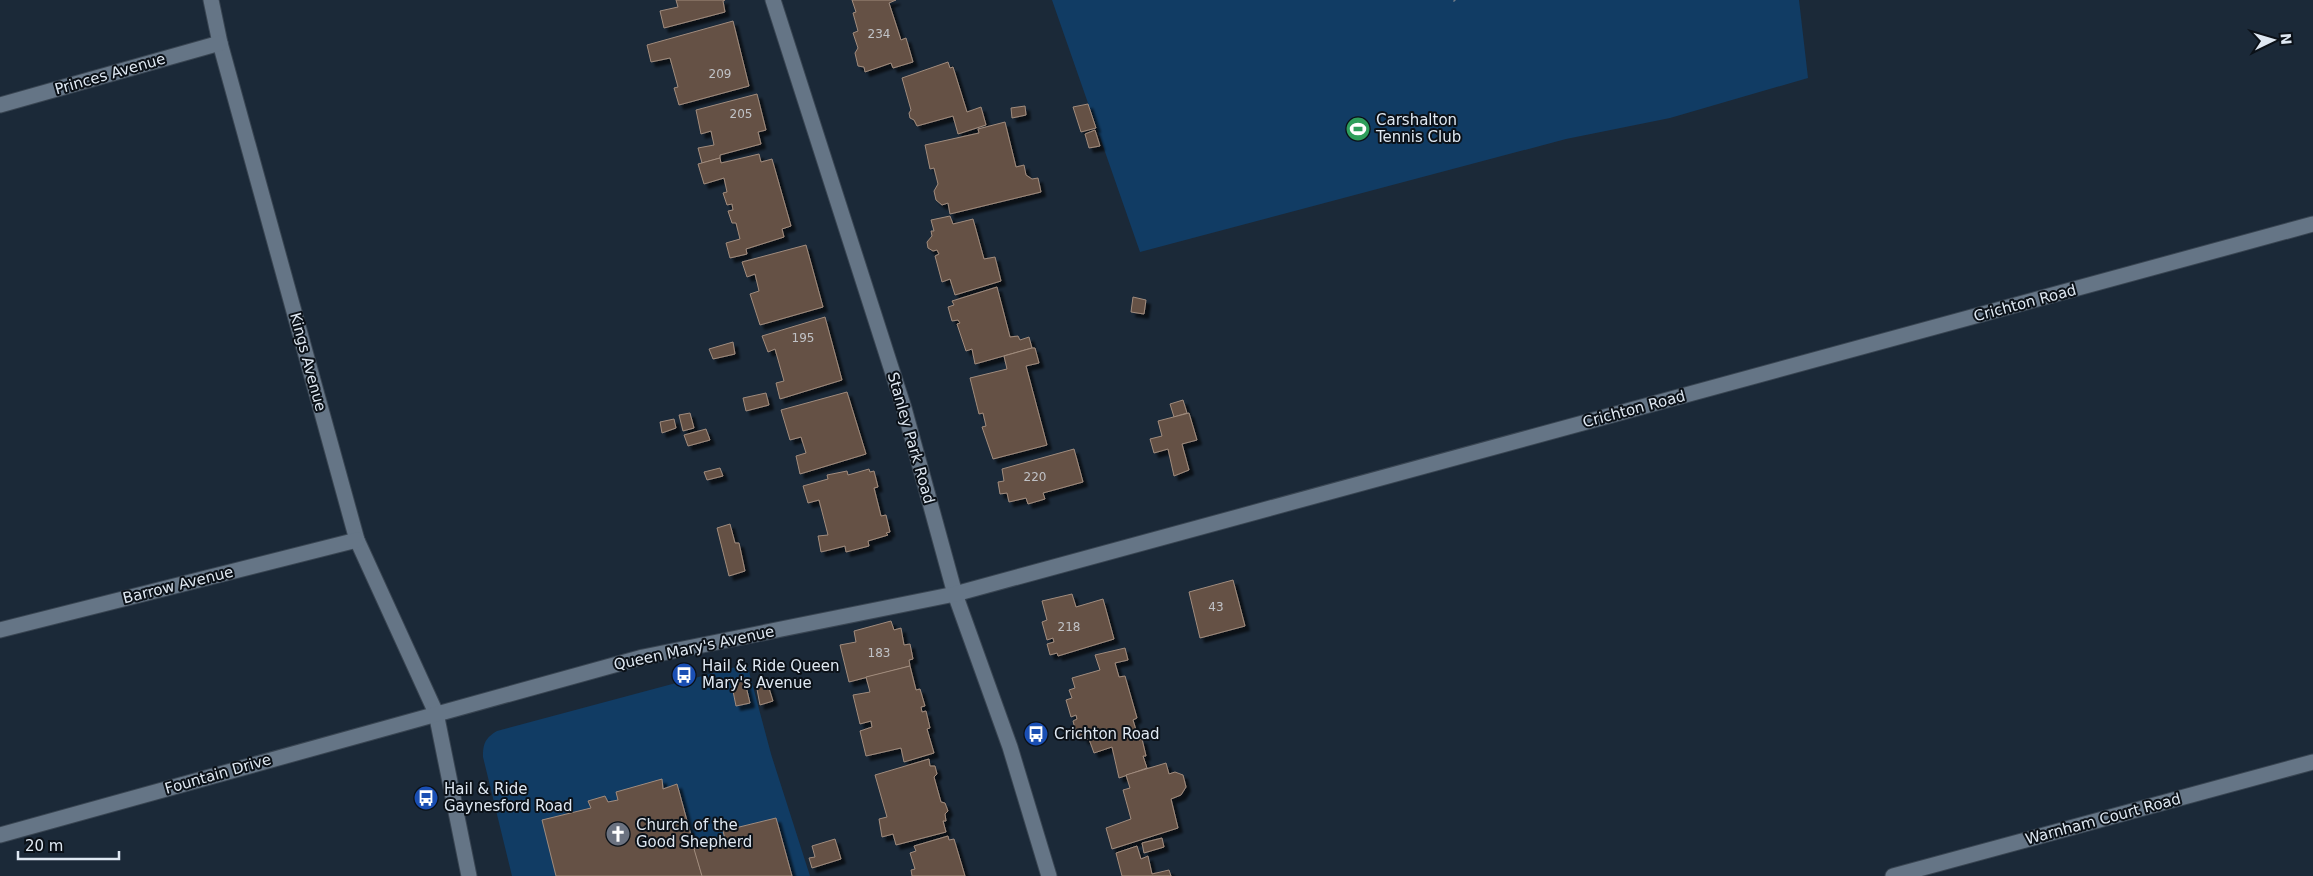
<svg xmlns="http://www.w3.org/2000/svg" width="2313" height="876" font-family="'DejaVu Sans',sans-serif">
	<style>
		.green { fill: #113c64 }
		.building { fill: #655144; stroke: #a18c7e; filter: url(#shadow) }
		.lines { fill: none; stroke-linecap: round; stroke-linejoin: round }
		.minor-casing { stroke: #394552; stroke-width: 17 }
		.path { stroke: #6f7b88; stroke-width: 3; stroke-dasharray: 4 4; stroke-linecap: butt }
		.minor { stroke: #657586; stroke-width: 15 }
		.labels { text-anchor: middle; stroke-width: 4; stroke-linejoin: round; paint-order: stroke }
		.number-label { font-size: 12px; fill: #c0c2c6 }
		.street-label { font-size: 15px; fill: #dfe8f2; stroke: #0b1118 }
		.poi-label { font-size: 15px; fill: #dfe8f2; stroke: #0b1118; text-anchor: start }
	</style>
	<defs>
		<filter id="shadow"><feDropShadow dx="4.5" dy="4.5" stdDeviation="1" flood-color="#0009"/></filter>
	</defs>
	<rect width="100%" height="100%" fill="#1b2938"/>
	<!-- green -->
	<g class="green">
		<path d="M1052 0H1799L1808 78 1670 118 1566 139 1140 252Z"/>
		<path d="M747 664 771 754 810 876H512L483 757C483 744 485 738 497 731Z"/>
	</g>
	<!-- building -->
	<g class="building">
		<path d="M676 0H725L723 1 725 12 664 28 660 11 678 7Z"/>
		<path d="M852 0H896L889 3 901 40 906 38 913 62 893 68 891 63 865 72 864 67 858 66 855 53 858 48 853 33 858 31 853 13 856 12Z"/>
		<path d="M733 21 749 86 679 105 674 88 678 87 670 58 651 62 647 45Z"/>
		<path d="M948 62 950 68 953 67 967 112 981 107 986 125 958 134 953 116 917 126 914 120 910 118 909 113 911 110 902 78Z"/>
		<path d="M757 94 766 130 758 132 761 144 720 155V158L702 163 698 148 714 145 711 131 701 134 696 110Z"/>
		<path d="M1088 104 1096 128 1081 132 1073 107Z"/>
		<path d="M1025 106 1026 115 1012 118 1011 108Z"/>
		<path d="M1005 122 1016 167 1024 165 1026 175 1032 179 1038 178 1041 192 950 214 948 203 942 205 936 200 934 191 938 184 934 168 930 169 925 145 979 133 978 129Z"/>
		<path d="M1095 130 1100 146 1089 148 1085 134Z"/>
		<path d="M759 154 761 162 772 159 791 226 782 229 784 237 746 249 747 254 730 258 726 243 740 239 736 223H732L728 211 733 210 732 204 727 205 723 193 727 192 724 178 704 184 698 164 720 158 721 163Z"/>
		<path d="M950 216 953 224 973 219 984 259 995 257 1001 281 955 295 950 279 942 282 935 256 939 254 937 250 933 251 928 248 927 242 932 236 931 231H934L931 220Z"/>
		<path d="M806 245 823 307 760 325 750 294 759 291 755 274 747 277 742 262Z"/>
		<path d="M997 287 1010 337 1018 336 1020 340 1029 337 1032 348 975 364 972 349 966 351 957 324 960 323 958 320 952 321 948 307 954 305 952 301Z"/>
		<path d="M1133 297 1146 300 1144 314 1131 312Z"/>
		<path d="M825 317 842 380 780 399 776 383 784 381 775 349 768 352 762 336Z"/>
		<path d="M733 342 735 354 713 359 709 349Z"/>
		<path d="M1032 348H1035L1039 363 1026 366 1047 445 993 459 982 427 986 426 983 413 979 414 970 378 1007 369 1004 356Z"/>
		<path d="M847 392 866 454 800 474 796 456 806 453 801 437 790 440 781 410Z"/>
		<path d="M766 393 769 405 746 411 743 398Z"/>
		<path d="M1183 400 1187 413 1174 417 1170 404Z"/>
		<path d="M690 413 694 428 683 431 679 415Z"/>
		<path d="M1189 413 1197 440 1182 444 1189 470 1174 476 1168 449 1154 453 1150 439 1162 436 1158 421Z"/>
		<path d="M674 419 676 428 662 433 660 422Z"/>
		<path d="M706 429 710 440 688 446 684 435Z"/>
		<path d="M1074 449 1083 482 1043 493 1045 499 1028 504 1026 498 1009 502 1007 493 1000 494 998 482 1004 481 1002 469Z"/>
		<path d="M720 468 723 476 707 480 704 472Z"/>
		<path d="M869 469 870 472 874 471 878 487 874 488 881 516 886 515 890 532 886 533 888 535 868 541 869 546 846 552 845 546 821 552 818 536 828 535 819 500 808 503 803 486 828 479 827 475 847 471 848 475Z"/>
		<path d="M730 524 735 543H739L745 571 729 576 717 528Z"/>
		<path d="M1233 580 1245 626 1200 638 1189 592Z"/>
		<path d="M1072 594 1076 607 1103 599 1114 639 1058 656 1057 653 1050 655 1047 644 1054 642 1053 638 1047 640 1042 622 1047 620 1042 601Z"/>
		<path d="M891 621 894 630 901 628 904 645 910 644 913 659 909 660 910 666 849 682 840 645 856 642 854 631Z"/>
		<path d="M1125 648 1128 660 1115 663 1119 677 1125 676 1137 718 1133 720 1139 740 1142 739 1146 756H1143L1147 768 1119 778 1112 747 1094 753 1089 739 1084 740 1082 735 1077 736 1073 721 1077 719 1076 715 1071 717 1066 700 1072 698 1069 690 1075 688 1072 678 1100 670 1095 655Z"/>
		<path d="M910 666 916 690 920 689 925 706 921 707 922 712 926 711 930 728 927 729 934 753 904 762 901 748 866 756 860 731 872 727 871 721 860 724 853 695 870 692 866 677Z"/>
		<path d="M744 678 750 703 736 706 731 681Z"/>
		<path d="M767 682 773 701 760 705 756 684Z"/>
		<path d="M929 759 930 766H935L937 774 934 777 941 802 945 803 948 811 945 814 946 821H943L946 832 896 845 893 834 882 837 879 819 887 817 875 775Z"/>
		<path d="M1166 763 1169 774 1175 772 1183 775 1186 787 1181 795 1171 799 1178 828 1112 849 1106 828 1131 819 1123 790 1130 788 1126 775Z"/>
		<path d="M662 779 663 789 677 784 702 876H556L542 820 591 808 588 801 605 796 608 802 618 800 616 792Z"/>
		<path d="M776 818 792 876H702L694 849 725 839 723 831Z"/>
		<path d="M948 836 949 840 954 839 965 876H912L911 870 915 869 910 853 916 851 914 846Z"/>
		<path d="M1162 838 1164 847 1144 853 1142 843Z"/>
		<path d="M835 839 841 859 812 868 809 858 815 857 812 846Z"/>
		<path d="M1137 846 1141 859 1148 856 1152 874 1169 870 1171 876H1122L1116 853Z"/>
	</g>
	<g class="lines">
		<defs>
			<g id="minor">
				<path d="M211 0 220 43 357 540 436 713 469 876"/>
				<path d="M773 0 904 408 955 594 1010 747 1049 876"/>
				<path d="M0 105 220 43"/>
				<path d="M0 630 357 540"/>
				<path d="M0 835 643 657 955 594 2313 224"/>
				<path d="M1893 876 2313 762"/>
			</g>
		</defs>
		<!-- minor casing -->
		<use href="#minor" class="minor-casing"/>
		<!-- path -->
		<path class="path" d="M1454 0 1455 1"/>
		<!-- minor -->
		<use href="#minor" class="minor"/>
	</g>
	<!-- icons -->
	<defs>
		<symbol id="stadium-disc" viewBox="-11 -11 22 22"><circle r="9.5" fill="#2e9e5b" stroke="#0b1118"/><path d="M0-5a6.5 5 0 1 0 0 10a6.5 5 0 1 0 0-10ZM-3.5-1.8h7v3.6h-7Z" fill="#fff"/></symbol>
		<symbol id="bus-disc" viewBox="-11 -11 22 22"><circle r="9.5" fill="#1a4fb4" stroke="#0b1118"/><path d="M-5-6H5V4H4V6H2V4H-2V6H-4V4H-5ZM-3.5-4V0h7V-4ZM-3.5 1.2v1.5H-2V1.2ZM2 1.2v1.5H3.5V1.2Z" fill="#fff"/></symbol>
		<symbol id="church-disc" viewBox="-11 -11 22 22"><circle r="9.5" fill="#6b7280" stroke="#0b1118"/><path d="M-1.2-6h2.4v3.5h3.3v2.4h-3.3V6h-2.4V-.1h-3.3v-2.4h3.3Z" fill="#fff"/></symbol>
	</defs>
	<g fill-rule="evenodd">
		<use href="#stadium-disc" x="1344" y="115" width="28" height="28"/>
		<use href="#bus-disc" x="670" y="661" width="28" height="28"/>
		<use href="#bus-disc" x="1022" y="720" width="28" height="28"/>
		<use href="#bus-disc" x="412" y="784" width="28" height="28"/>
		<use href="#church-disc" x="604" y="820" width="28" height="28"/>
	</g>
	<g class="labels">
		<!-- number labels -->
		<g class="number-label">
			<text x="879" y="38">234</text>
			<text x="720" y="78">209</text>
			<text x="741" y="118">205</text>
			<text x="803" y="342">195</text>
			<text x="1035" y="481">220</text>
			<text x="1216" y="611">43</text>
			<text x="1069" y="631">218</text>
			<text x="879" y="657">183</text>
		</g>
		<!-- street labels -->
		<g class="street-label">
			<text transform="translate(110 74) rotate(-16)" y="5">Princes Avenue</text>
			<text transform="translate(2025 303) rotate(-15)" y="5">Crichton Road</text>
			<text transform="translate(308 362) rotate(75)" y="5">Kings Avenue</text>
			<text transform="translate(1634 409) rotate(-15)" y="5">Crichton Road</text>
			<text transform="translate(911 438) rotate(74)" y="5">Stanley Park Road</text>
			<text transform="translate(178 585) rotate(-14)" y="5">Barrow Avenue</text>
			<text transform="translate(694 648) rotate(-12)" y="5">Queen Mary's Avenue</text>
			<text transform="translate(218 774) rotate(-16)" y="5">Fountain Drive</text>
			<text transform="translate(2103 819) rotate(-15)" y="5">Warnham Court Road</text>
		</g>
		<!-- poi labels -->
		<g class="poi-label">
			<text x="1376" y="125">Carshalton<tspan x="1376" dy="17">Tennis Club</tspan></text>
			<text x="702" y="671">Hail &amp; Ride Queen<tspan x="702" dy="17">Mary's Avenue</tspan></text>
			<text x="1054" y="739">Crichton Road</text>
			<text x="444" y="794">Hail &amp; Ride<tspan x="444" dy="17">Gaynesford Road</tspan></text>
			<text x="636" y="830">Church of the<tspan x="636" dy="17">Good Shepherd</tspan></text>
		</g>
	</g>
	<!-- north arrow -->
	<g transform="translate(2273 40) rotate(85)" stroke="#0b1118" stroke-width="4" paint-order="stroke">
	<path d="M0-4L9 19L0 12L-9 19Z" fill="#dfe8f2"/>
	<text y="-8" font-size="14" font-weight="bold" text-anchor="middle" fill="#dfe8f2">N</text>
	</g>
	<!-- scale -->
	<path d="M18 851v8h101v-8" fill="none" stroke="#dfe8f2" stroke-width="2.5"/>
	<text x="25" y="851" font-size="15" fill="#dfe8f2" stroke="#0b1118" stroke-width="4" paint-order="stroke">20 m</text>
</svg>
